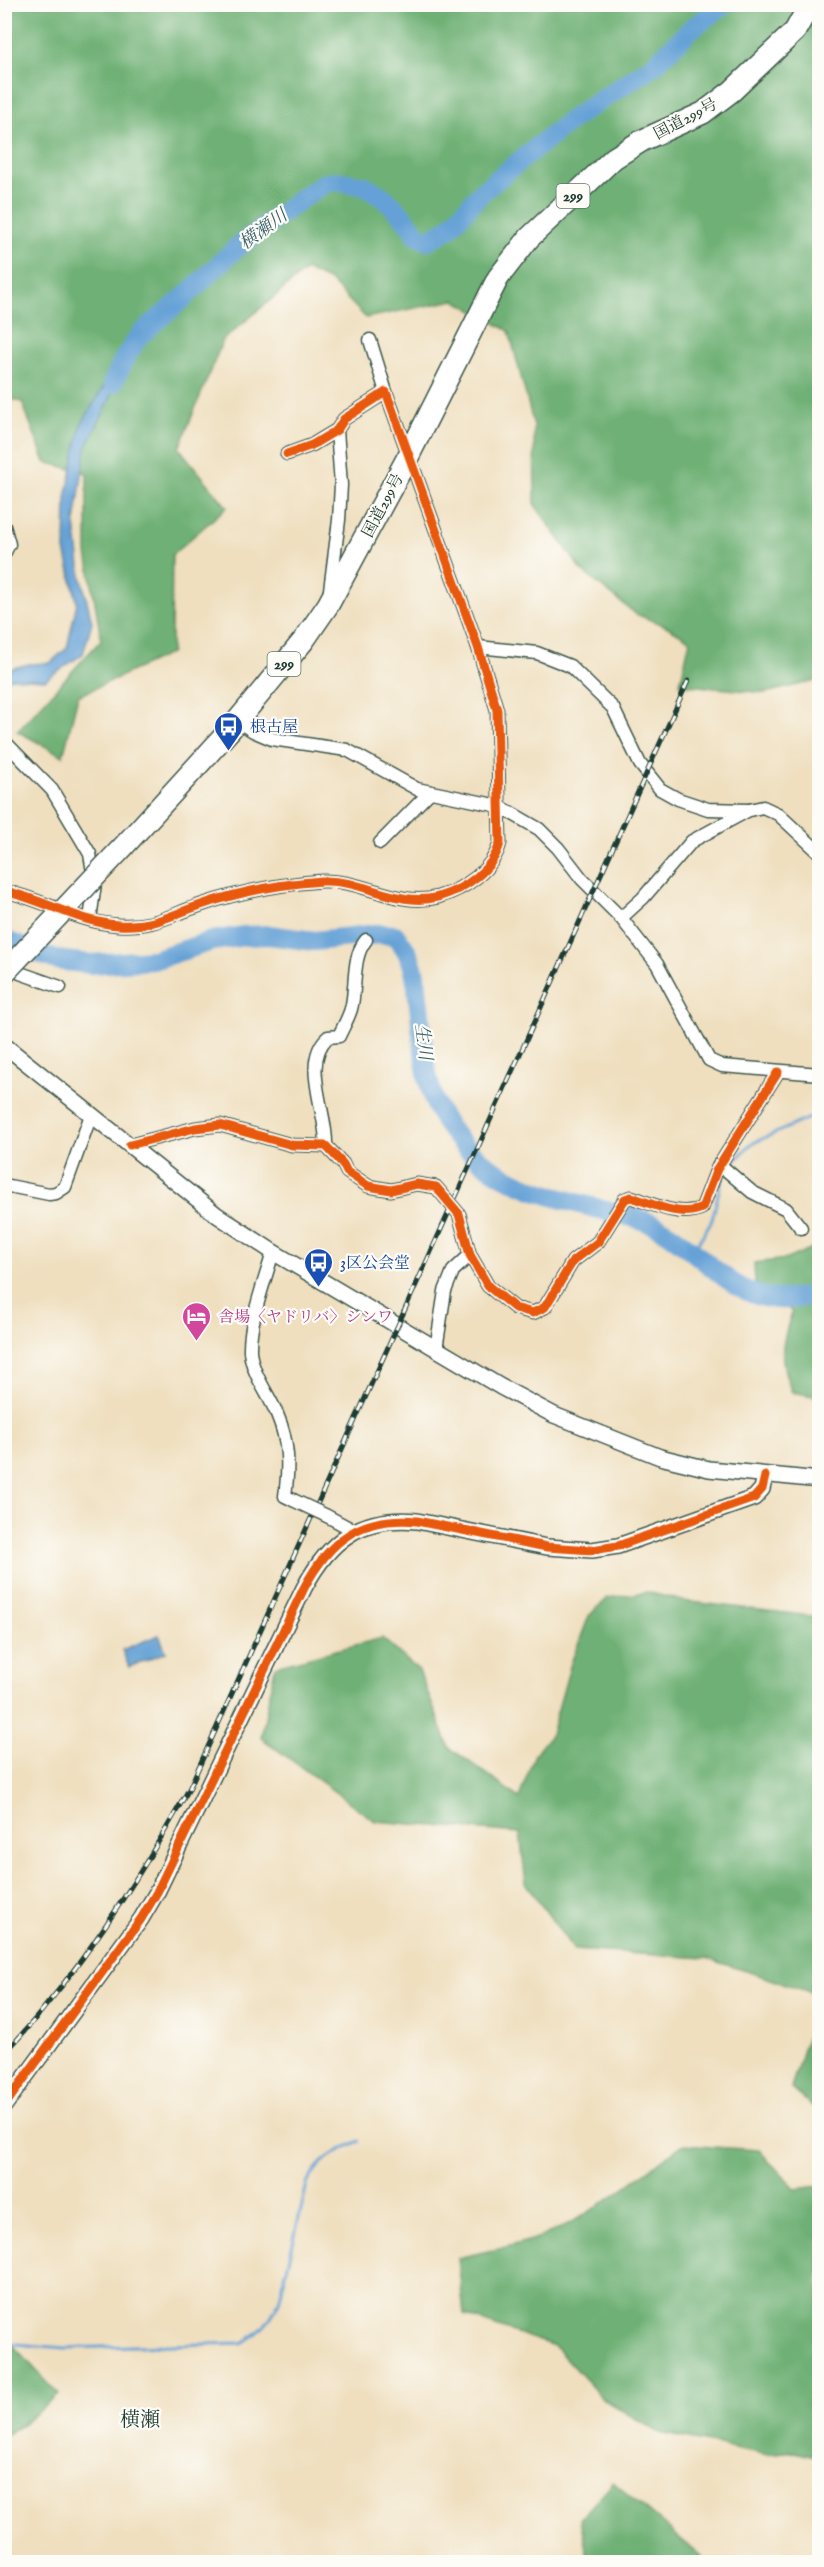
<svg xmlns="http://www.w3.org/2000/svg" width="824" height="2567" font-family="'IM FELL English','Noto Serif JP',serif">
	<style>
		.forest { fill: #6eb074; stroke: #467654; stroke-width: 1.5 }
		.water { fill: #65a1d6; stroke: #426f85; stroke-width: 1.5 }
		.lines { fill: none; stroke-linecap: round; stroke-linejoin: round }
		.stream { stroke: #65a1d6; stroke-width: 3 }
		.river { stroke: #65a1d6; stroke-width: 20 }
		.minor-casing { stroke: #3e5549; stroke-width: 15 }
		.tertiary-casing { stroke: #3e5549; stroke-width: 18 }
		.trunk-casing { stroke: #3e5549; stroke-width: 24 }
		.minor { stroke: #fff; stroke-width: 12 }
		.tertiary { stroke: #fff; stroke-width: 15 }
		.trunk { stroke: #fff; stroke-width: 21 }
		.rail-casing { stroke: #1f3d34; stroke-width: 5 }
		.rail { stroke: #fdfcf7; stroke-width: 3; stroke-dasharray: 9; stroke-linecap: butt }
		.minor-bridge-casing { stroke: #3e5549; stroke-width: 15; stroke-linecap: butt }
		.trunk-bridge-casing { stroke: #3e5549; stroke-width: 24; stroke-linecap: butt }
		.minor-bridge { stroke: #fff; stroke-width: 12 }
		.trunk-bridge { stroke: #fff; stroke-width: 21 }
		.cycleway-casing { stroke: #fdfcf7; stroke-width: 13 }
		.cycleway { stroke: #e8590c; stroke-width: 9 }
		.labels { text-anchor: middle; stroke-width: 4.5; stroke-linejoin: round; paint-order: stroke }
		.shield { fill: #fdfcf7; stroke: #62766e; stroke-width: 1.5 }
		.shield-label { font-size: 15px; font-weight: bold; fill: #1f3d34 }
		.street-label { font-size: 16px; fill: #1f3d34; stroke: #fdfcf7 }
		.transit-label { font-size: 16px; fill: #164399; stroke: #fdfcf7; text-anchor: start }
		.hotel-label { font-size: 16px; fill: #b23c85; stroke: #fdfcf7; text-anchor: start }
		.water-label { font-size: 18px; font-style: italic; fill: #38606d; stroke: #fdfcf7 }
		.quarter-label { font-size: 20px; fill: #1f3d34; stroke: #fdfcf7 }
	</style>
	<rect width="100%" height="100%" fill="#fdfcf7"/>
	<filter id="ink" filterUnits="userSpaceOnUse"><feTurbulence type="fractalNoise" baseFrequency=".0167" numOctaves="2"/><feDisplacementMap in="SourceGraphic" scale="12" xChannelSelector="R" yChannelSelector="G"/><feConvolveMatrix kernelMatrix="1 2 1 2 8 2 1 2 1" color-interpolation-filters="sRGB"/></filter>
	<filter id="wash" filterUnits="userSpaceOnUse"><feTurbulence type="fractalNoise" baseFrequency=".008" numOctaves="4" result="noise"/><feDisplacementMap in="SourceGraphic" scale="24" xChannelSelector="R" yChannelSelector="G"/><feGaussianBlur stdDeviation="1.35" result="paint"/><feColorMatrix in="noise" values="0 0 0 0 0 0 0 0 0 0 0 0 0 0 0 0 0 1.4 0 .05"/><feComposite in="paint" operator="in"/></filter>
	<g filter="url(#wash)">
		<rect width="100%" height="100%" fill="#efdfbf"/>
		<!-- forest -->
		<g class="forest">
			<path d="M4 5H819V680L765 693 680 684 690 640 668 627 636 614 582 571 535 505 534 426 509 331 455 300 366 318 330 281 306 270 223 340 179 448 227 507 172 555 171 653 78 696 63 756 17 731 101 640 87 553V473L45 462 22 402 5 397Z"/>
			<path d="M819 1245 820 1397 792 1392C778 1359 781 1345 792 1312L755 1282 754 1263 787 1259Z"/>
			<path d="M647 1592 683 1601 819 1617V1995L706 1958 574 1950 526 1884 520 1833 375 1821 261 1738 275 1666 382 1638 419 1671 449 1747 519 1798 535 1754 551 1734 571 1663 589 1616 608 1598Z"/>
			<path d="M819 1997 820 2112H819L791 2088Z"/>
			<path d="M682 2145 759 2150 795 2189 819 2186V2457L795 2451 764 2454 660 2433 604 2400 554 2346 464 2315 458 2258C483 2252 510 2247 534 2239 585 2222 639 2176 682 2145Z"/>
			<path d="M9 2341 59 2395 22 2425 5 2435V2346Z"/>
			<path d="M613 2482 708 2562H589L580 2519Z"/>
		</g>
		<!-- water -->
		<g class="water">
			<path d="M130 342 111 397 86 448 75 523 81 575 92 622 83 654 45 680 11 678 5 682V670L29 664 50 663 67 648 77 602 65 550 66 498 81 425Z"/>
			<path d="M159 1635 166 1652 129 1667 122 1650Z"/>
		</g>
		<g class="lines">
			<!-- stream -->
			<g class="stream">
				<path d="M729 1167 751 1144 818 1114 820 1110"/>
				<path d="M692 1253 712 1220 722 1178 725 1172"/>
				<path d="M4 2343 65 2348 242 2343C261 2333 270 2321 279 2302L307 2184C319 2159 335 2152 359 2141"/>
			</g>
			<!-- river -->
			<g class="river">
				<path d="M113 383 124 359 140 335 186 296 235 249 302 198 325 183 337 181 365 186 383 197 403 216 418 236 428 240 447 230 483 191 532 151 575 117 654 65 692 28 725 4"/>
				<path d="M4 940 56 960 91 964 153 960 212 941 244 936 269 935 314 941 379 934 395 935C399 941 405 947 408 954 415 967 417 984 418 998 424 1038 422 1087 445 1122 483 1179 537 1193 599 1209 616 1214 636 1216 652 1224 711 1252 740 1322 820 1292"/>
			</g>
		</g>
	</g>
	<g filter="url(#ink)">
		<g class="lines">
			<defs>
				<g id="minor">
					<path d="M370 340 386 392"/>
					<path d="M4 526 9 544 4 554"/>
					<path d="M330 590 339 520 341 485 337 430"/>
					<path d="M478 647 537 653 570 666 613 708 640 764 660 789 678 799 708 809 749 810 763 807 778 814 820 853"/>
					<path d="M237 721 253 731 272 739 347 750 417 789 499 806 539 829 558 848 582 879 621 918 657 964 709 1060 722 1066 820 1074"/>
					<path d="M4 741 52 790 90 854 95 884 90 919"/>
					<path d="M380 843 430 792"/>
					<path d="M4 891C43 899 77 922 118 925 156 927 167 916 201 905 239 892 281 884 322 881 362 879 398 908 438 897 465 889 493 870 500 843L497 710 478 647 386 392 344 419 337 430 312 445 287 454"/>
					<path d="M621 918 643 898 692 841 749 810"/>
					<path d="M8 963 20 973 60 987"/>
					<path d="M130 1145 195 1128 220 1125 292 1145 326 1146 343 1164 347 1172 368 1186 391 1190 417 1184 436 1187 459 1214 470 1255 488 1286 515 1308 533 1313 545 1307 573 1261 598 1242 625 1199 631 1197C653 1204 680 1218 702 1208L717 1169 778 1072"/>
					<path d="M326 1146C328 1114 300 1062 328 1037L339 1036C343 1027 348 1019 351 1009 357 987 351 958 366 940"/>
					<path d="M719 1164 752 1192 786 1209 801 1228"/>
					<path d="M4 1185 49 1194 56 1193 65 1187 91 1115"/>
					<path d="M273 1252C265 1281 249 1321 250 1351 252 1374 268 1393 277 1414 289 1442 289 1467 285 1496L293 1500"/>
					<path d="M436 1349 445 1291 453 1271 470 1255"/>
					<path d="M327 1516 353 1530"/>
					<path d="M818 1547 820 1528"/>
				</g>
				<g id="tertiary">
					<path d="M4 1045 217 1215 273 1252 501 1387 554 1415 660 1457 709 1469 820 1480"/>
					<path d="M4 2106 141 1919 157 1892 304 1588C330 1539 361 1516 417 1521L547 1547 592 1550 618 1546 754 1498 762 1489 765 1476"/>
				</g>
				<path id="trunk" d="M123 847 229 731 304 640 328 605 409 455 498 278 529 238 614 158 643 140 703 113 732 91 795 31 810 4"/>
			</defs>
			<!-- minor casing -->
			<use href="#minor" class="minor-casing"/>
			<!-- tertiary casing -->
			<use href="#tertiary" class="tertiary-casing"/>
			<!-- trunk casing -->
			<use href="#trunk" class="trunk-casing"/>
			<!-- minor -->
			<use href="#minor" class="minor"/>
			<!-- tertiary -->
			<use href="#tertiary" class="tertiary"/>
			<!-- trunk -->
			<use href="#trunk" class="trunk"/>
			<defs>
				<path id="rail" d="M4 2054C78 1975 136 1883 189 1789L688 681"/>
			</defs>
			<!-- rail casing -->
			<use href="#rail" class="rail-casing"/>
			<!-- rail -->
			<use href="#rail" class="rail"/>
			<defs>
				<path id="minor-bridge" d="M293 1500 327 1516"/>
				<path id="trunk-bridge" d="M4 973 123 847"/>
			</defs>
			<!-- minor-bridge casing -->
			<use href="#minor-bridge" class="minor-bridge-casing"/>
			<!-- trunk-bridge casing -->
			<use href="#trunk-bridge" class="trunk-bridge-casing"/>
			<!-- minor-bridge -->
			<use href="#minor-bridge" class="minor-bridge"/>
			<!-- trunk-bridge -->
			<use href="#trunk-bridge" class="trunk-bridge"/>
			<defs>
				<g id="cycleway">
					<path d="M4 891C43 899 77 922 118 925 156 927 167 916 201 905 239 892 281 884 322 881 362 879 398 908 438 897 465 889 493 870 500 843L497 710 478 647 386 392 344 419 337 430 312 445 287 454"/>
					<path d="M130 1145 195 1128 220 1125 292 1145 326 1146 343 1164 347 1172 368 1186 391 1190 417 1184 436 1187 459 1214 470 1255 488 1286 515 1308 533 1313 545 1307 573 1261 598 1242 625 1199 631 1197C653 1204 680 1218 702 1208L717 1169 778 1072"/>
					<path d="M4 2106 141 1919 157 1892 304 1588C330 1539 361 1516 417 1521L547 1547 592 1550 618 1546 754 1498 762 1489 765 1476"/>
				</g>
			</defs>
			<!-- cycleway casing -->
			<use href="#cycleway" class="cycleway-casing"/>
			<!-- cycleway -->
			<use href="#cycleway" class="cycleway"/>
		</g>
	</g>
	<!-- icons -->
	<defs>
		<symbol id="bus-pin" viewBox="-11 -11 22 30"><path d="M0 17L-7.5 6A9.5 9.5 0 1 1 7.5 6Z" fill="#1a4fb4" stroke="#fdfcf7"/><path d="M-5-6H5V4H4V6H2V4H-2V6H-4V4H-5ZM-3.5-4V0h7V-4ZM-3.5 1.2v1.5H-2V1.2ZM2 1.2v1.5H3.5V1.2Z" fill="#fff"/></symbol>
		<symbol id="hotel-pin" viewBox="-11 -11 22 30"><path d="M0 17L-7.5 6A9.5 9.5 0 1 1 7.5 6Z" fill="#d1479c" stroke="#fdfcf7"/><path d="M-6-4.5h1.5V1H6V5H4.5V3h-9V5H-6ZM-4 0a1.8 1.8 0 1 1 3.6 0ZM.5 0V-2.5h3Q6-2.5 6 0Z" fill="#fff"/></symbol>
	</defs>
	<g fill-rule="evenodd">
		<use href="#bus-pin" x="212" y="710" width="33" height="45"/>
		<use href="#bus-pin" x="302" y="1246" width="33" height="45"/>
		<use href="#hotel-pin" x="180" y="1300" width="33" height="45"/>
	</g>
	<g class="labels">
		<!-- shield labels -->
		<g class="shield">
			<rect x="556.5" y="184" width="33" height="24" rx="4.5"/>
			<rect x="267.5" y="652" width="33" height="24" rx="4.5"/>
		</g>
		<g class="shield-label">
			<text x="573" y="201">299</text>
			<text x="284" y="669">299</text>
		</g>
		<!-- street labels -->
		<g class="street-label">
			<text transform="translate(685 118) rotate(-28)" y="6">国道299号</text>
			<text transform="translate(382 505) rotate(-62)" y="6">国道299号</text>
		</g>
		<!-- transit labels -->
		<g class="transit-label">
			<text x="250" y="732">根古屋</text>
			<text x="340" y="1268">3区公会堂</text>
		</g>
		<!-- hotel labels -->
		<g class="hotel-label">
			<text x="218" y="1322">舎場〈ヤドリバ〉シンワ</text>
		</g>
		<!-- water labels -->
		<g class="water-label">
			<text transform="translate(263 229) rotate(-36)" y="6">横瀬川</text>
			<text transform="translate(424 1042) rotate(83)" y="6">生川</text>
		</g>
		<!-- quarter labels -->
		<g class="quarter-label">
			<text x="140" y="2426">横瀬</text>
		</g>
	</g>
	<!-- margin -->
	<rect width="824" height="2567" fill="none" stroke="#fdfcf7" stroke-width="24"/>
</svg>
